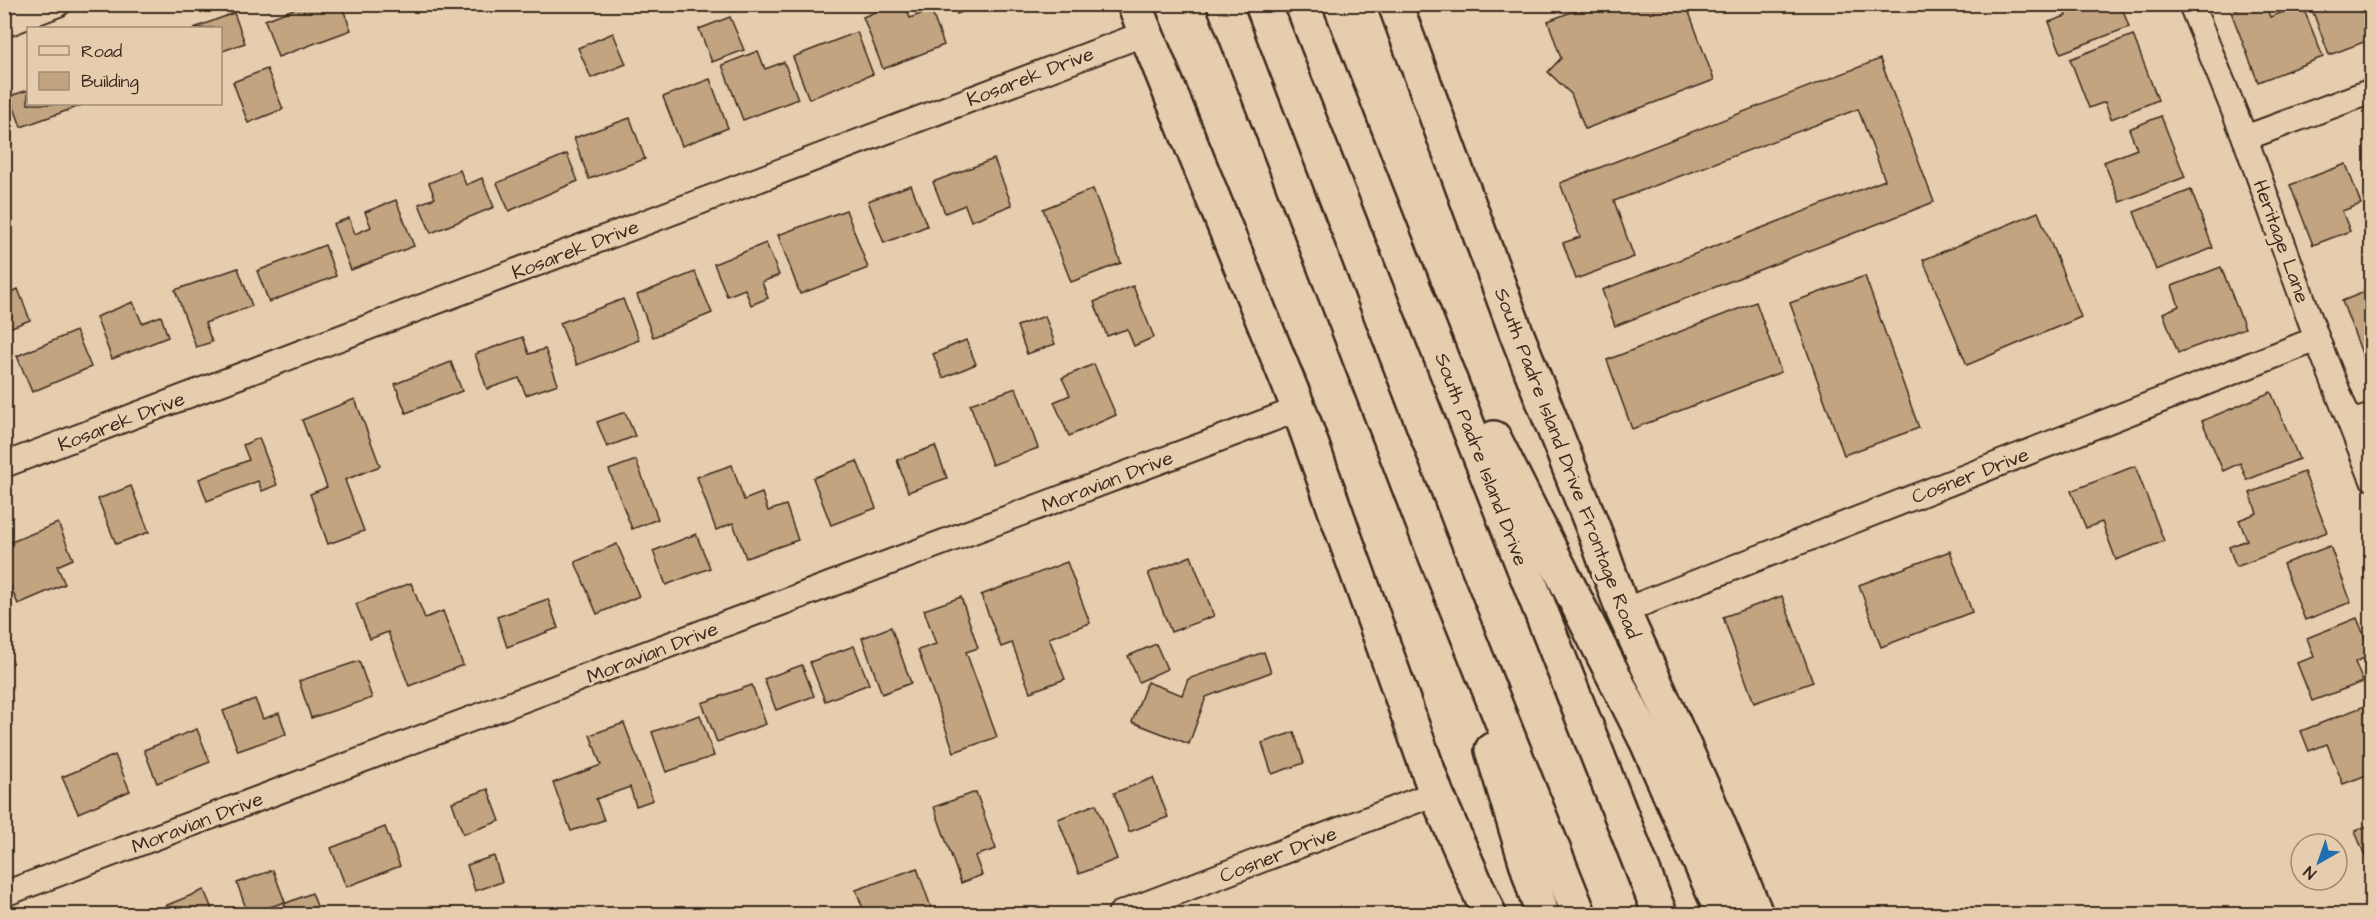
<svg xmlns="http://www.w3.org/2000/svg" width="2376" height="919" font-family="'Architects Daughter',sans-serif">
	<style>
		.building { fill: #c3a480; stroke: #3b2a1e; stroke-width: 1.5 }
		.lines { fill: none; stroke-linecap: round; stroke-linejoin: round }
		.minor-casing { stroke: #3b2a1e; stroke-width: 28 }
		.secondary-casing { stroke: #3b2a1e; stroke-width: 38 }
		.motorway-casing { stroke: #3b2a1e; stroke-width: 38 }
		.minor { stroke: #e6cdae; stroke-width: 24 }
		.secondary { stroke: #e6cdae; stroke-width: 33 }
		.motorway { stroke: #e6cdae; stroke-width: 33 }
		.labels { text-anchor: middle; stroke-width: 6; stroke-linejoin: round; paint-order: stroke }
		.street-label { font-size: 20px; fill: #3b2a1e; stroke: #e6cdae }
	</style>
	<rect width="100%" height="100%" fill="#e6cdae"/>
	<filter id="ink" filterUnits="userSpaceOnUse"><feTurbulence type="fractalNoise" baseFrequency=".0167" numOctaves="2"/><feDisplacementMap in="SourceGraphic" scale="12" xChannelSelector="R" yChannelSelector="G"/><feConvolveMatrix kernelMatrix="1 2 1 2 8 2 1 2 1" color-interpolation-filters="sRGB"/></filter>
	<g filter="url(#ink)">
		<!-- building -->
		<g class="building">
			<path d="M307 4H341L351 30 278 57 265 20Z"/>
			<path d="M895 4H905L910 18 931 10 944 45 883 69 863 17Z"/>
			<path d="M954 4H982L957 14Z"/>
			<path d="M1592 4H1686L1714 80 1585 129 1571 94 1548 72 1561 58 1548 21Z"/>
			<path d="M2062 4H2121L2129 27 2061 53 2049 22 2066 16Z"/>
			<path d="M2250 4H2265L2270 17 2302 5 2323 57 2258 82 2231 12Z"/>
			<path d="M2310 4H2372V39L2329 55Z"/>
			<path d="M234 13 245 43 220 52V28H194Z"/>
			<path d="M730 17 744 50 712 62 699 29Z"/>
			<path d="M857 32 873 74 809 99 793 57Z"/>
			<path d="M613 33 626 64 591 78 578 48Z"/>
			<path d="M2133 35 2158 100 2111 119 2105 102 2089 108 2070 59Z"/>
			<path d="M758 51 765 69 784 62 798 99 743 120 722 65Z"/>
			<path d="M1880 59 1934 202 1615 326 1602 290 1885 180 1858 109 1614 201 1634 257 1576 279 1563 243 1580 237 1560 183Z"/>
			<path d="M267 69 283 109 248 123 233 82Z"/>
			<path d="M710 79 728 128 682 146 663 97Z"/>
			<path d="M28 90V104H79L80 106 21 127 10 96Z"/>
			<path d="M2161 116 2185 177 2120 202 2104 162 2137 149 2129 129Z"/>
			<path d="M630 118 645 159 589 179 574 138Z"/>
			<path d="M567 154 578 181 509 211 497 183Z"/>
			<path d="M994 159 1012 205 971 221 965 205 945 213 933 182Z"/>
			<path d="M2346 164 2361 204 2342 211 2350 231 2313 245 2290 185Z"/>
			<path d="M460 170 466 185 482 178 494 207 431 233 419 204 435 198 429 183Z"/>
			<path d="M911 185 927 226 884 243 868 201Z"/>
			<path d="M1093 189 1121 263 1071 282 1043 209Z"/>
			<path d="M2191 190 2213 248 2156 270 2134 212Z"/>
			<path d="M396 200 414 246 351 270 333 224 349 218 355 234 371 227 365 212Z"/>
			<path d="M846 210 868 268 800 294 778 235Z"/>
			<path d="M2038 212 2081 317 1967 365 1923 260Z"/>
			<path d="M766 243 779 275 762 282 768 298 751 305 745 289 727 296 714 264Z"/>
			<path d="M325 245 336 276 269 302 257 271Z"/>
			<path d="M2221 267 2245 328 2178 353 2163 313 2179 306 2172 286Z"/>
			<path d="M238 268 252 306 205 323 212 342 196 347 175 290Z"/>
			<path d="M695 272 712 313 653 337 637 295Z"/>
			<path d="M1865 276 1919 428 1844 455 1790 303Z"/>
			<path d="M1133 286 1154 337 1134 346 1127 329 1107 336 1094 302Z"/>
			<path d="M18 289 30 320 4 330V295Z"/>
			<path d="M2372 289V371L2369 372 2342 301Z"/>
			<path d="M623 299 639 340 577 365 560 323Z"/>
			<path d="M133 302 142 323 161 316 168 337 112 359 96 317Z"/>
			<path d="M1756 302 1781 372 1632 429 1607 360Z"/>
			<path d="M1045 316 1055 344 1027 354 1017 326Z"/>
			<path d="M76 331 91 367 32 392 17 356Z"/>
			<path d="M523 337 529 354 545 349 558 384 526 395 519 378 487 389 475 354Z"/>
			<path d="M966 340 976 364 943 378 933 354Z"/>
			<path d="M451 362 462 391 406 413 395 384Z"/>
			<path d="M1094 364 1116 415 1069 436 1054 402 1070 395 1062 378Z"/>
			<path d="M1016 388 1038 448 992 465 970 404Z"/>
			<path d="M2271 392 2299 459 2247 480 2240 463 2223 471 2202 421Z"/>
			<path d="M355 399 380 466 345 480 364 531 328 544 310 494 327 487 302 420Z"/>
			<path d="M625 412 635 436 607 447 597 422Z"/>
			<path d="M259 438 277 485 262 491 258 481 207 501 199 479 249 460 243 445Z"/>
			<path d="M935 446 947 478 908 492 897 460Z"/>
			<path d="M636 460 658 519 632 529 609 470Z"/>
			<path d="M857 461 876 508 831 525 813 478Z"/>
			<path d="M732 465 744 500 762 493 768 511 786 505 798 540 746 558 733 523 716 530 697 477Z"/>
			<path d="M2135 466 2164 541 2116 560 2102 522 2086 528 2071 491Z"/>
			<path d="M2304 472 2327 532 2236 567 2229 547 2247 540 2239 520 2257 513 2250 493Z"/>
			<path d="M131 486 149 532 116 544 98 499Z"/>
			<path d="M58 523 73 559 57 566 65 584 18 604 4 572V545Z"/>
			<path d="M696 534 710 568 666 585 653 551Z"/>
			<path d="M617 544 639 596 597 614 575 562Z"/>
			<path d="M2330 546 2351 602 2305 620 2283 564Z"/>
			<path d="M1950 551 1972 612 1881 647 1859 585Z"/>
			<path d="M1191 556 1214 616 1171 632 1148 573Z"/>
			<path d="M1067 562 1090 623 1049 638 1065 679 1030 692 1012 643 1001 647 981 595Z"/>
			<path d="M411 583 425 618 443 611 463 665 409 686 388 632 370 639 356 604Z"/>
			<path d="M1782 596 1813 682 1754 703 1723 617Z"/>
			<path d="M961 597 978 648 966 652 997 737 954 752 918 650 936 644 924 610Z"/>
			<path d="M548 599 558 628 507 647 497 617Z"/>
			<path d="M2357 618 2372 655 2355 662 2363 682 2312 701 2297 663 2314 657 2307 638Z"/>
			<path d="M891 627 911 683 882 694 862 638Z"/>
			<path d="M1156 644 1167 669 1139 682 1128 656Z"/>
			<path d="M854 646 869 684 825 701 810 662Z"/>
			<path d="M1264 652 1271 672 1206 697 1189 744 1132 722 1147 682 1182 695 1188 679Z"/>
			<path d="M359 661 372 698 311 718 299 681Z"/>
			<path d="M802 665 814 696 776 710 764 679Z"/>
			<path d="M752 685 766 724 717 742 702 703Z"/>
			<path d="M255 699 263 719 279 713 286 734 238 751 223 711Z"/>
			<path d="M2372 703V773L2343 784 2327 744 2309 751 2301 731Z"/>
			<path d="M700 715 714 756 666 772 652 732Z"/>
			<path d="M624 723 653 800 636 806 630 787 596 799 604 820 571 831 553 783 601 765 590 735Z"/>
			<path d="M197 729 210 762 157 783 144 750Z"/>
			<path d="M1294 732 1304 763 1272 774 1262 743Z"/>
			<path d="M115 755 130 791 78 813 62 777Z"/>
			<path d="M1153 778 1168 817 1129 832 1114 793Z"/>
			<path d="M488 789 500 821 463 834 452 802Z"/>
			<path d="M976 792 996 849 975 856 982 875 961 883 934 807Z"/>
			<path d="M1096 804 1117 859 1079 874 1058 819Z"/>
			<path d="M2372 824V859L2367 861 2355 831Z"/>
			<path d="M385 827 400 866 346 887 331 848Z"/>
			<path d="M494 856 502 882 475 891 467 865Z"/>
			<path d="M917 868 932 910 920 914H865L856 890Z"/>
			<path d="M273 870 285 902 248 914 237 883Z"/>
			<path d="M204 890 214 914H168L165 906Z"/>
			<path d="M312 893 320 914H289L284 904Z"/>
		</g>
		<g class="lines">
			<defs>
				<g id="minor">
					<path d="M2191 4 2245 138 2317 339 2372 478"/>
					<path d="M4 25 58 4"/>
					<path d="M2245 138 2372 91"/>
					<path d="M2351 423 2372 416"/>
					<path d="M4 465 1146 33"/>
					<path d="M1623 611 2317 339"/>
					<path d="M4 894 1299 409"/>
					<path d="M1120 914 1436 793"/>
				</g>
				<g id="secondary">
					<path d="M1134 4 1299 409 1436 793 1489 914"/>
					<path d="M1395 4 1516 332 1597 538 1623 611 1706 795 1756 914"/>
				</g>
				<g id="motorway">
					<path d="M1224 4 1429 539 1579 914"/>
					<path d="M1302 4 1660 914"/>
					<path d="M1494 438 1647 742 1723 914"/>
					<path d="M1492 750 1542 914"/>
				</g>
			</defs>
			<!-- minor casing -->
			<use href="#minor" class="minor-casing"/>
			<!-- secondary casing -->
			<use href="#secondary" class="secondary-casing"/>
			<!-- motorway casing -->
			<use href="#motorway" class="motorway-casing"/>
			<!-- minor -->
			<use href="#minor" class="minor"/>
			<!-- secondary -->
			<use href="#secondary" class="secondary"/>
			<!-- motorway -->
			<use href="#motorway" class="motorway"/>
		</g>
	</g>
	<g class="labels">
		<!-- street labels -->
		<g class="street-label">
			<text transform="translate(1030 76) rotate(-21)" y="7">Kosarek Drive</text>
			<text transform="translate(2282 241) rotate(70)" y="7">Heritage Lane</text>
			<text transform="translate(575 249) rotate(-21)" y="7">Kosarek Drive</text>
			<text transform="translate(121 421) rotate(-21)" y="7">Kosarek Drive</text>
			<text transform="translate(1482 459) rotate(69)" y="7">South Padre Island Drive</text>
			<text transform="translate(1568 463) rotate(69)" y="7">South Padre Island Drive Frontage Road</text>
			<text transform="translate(1970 475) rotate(-21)" y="7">Cosner Drive</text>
			<text transform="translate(1107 481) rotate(-21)" y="7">Moravian Drive</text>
			<text transform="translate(652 652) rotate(-21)" y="7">Moravian Drive</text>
			<text transform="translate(197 822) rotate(-21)" y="7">Moravian Drive</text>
			<text transform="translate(1278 854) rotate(-21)" y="7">Cosner Drive</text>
		</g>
	</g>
	<!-- margin -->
	<rect width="2376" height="919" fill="none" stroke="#e6cdae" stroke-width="24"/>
	<rect x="12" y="12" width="2352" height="895" fill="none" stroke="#3b2a1e" stroke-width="2" filter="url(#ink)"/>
	<!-- legend -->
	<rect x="27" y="27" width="195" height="78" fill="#e6cdae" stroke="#a28c74" stroke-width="1.5"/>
	<rect x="39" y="46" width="30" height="9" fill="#e6cdae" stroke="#a28c74" stroke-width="1.5"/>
	<text x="81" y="57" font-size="18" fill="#3b2a1e">Road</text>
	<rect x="39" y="72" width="30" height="18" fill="#c3a480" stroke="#a28c74" stroke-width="1.5"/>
	<text x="81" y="87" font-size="18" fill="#3b2a1e">Building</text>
	<!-- north arrow -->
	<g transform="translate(2319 862) rotate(220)"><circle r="28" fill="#e6cdae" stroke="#a28c74" stroke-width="1.5"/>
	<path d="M0-4.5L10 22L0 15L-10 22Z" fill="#1f6fb2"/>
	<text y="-9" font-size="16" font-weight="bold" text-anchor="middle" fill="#3b2a1e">N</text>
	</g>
</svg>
